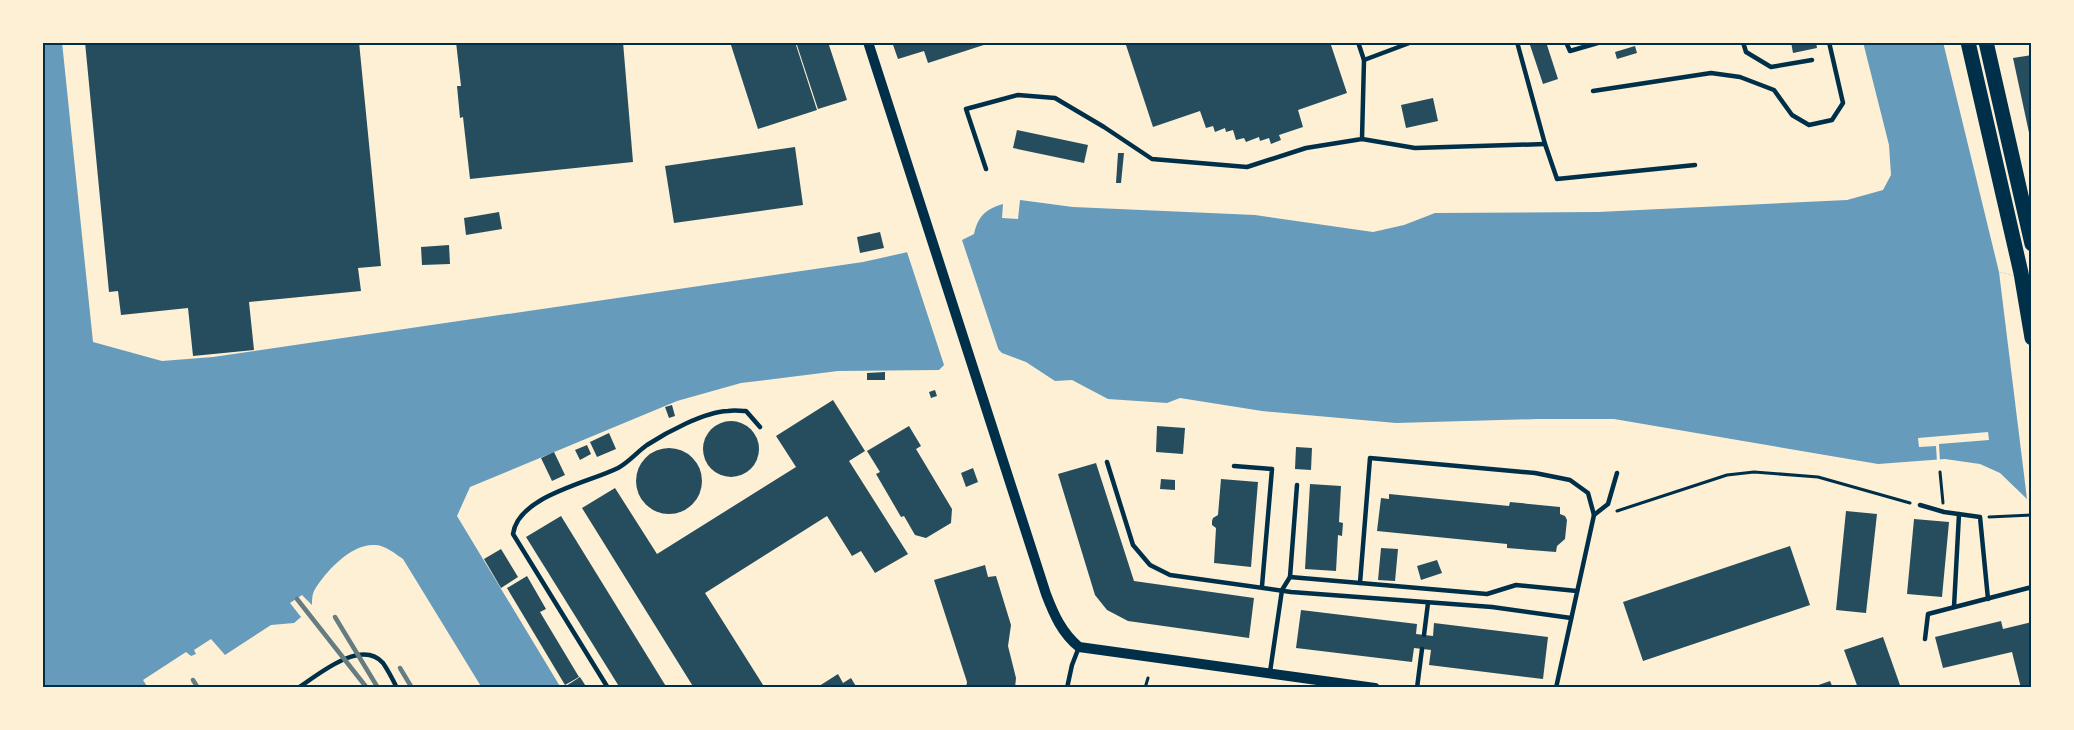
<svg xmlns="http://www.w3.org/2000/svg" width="2074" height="730" viewBox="0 0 2074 730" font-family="'Noto Serif',serif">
  <rect width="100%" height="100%" fill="#fdf0d5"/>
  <path fill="#669bbc" d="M42 42H62L93 342 162 361 213 357 863 262 962 240 974 234C978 217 985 209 1003 204L1002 218 1018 219 1020 200 1073 207 1255 215 1373 232 1404 225 1435 213 1598 212 1847 200 1883 190 1891 175 1889 145 1863 42H1943L1999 272 2032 280V500L2027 499 2000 473 1980 464 1945 459 1878 464 1614 419H1538L1396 423 1262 411 1180 398 1167 403 1108 399 1072 380 1055 381 1026 362 1002 353 998 349 944 365 939 370 838 371 741 383 677 401 470 487 457 516 561 688H482L403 559C394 553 384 544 373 545 350 545 325 572 314 591 312 595 312 600 312 605L302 595 290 603 301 617 294 623 271 625 225 655 211 639 194 650 196 654 191 656 186 652 143 680 148 688H42Z"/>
  <g fill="#fdf0d5">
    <polygon points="961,237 1000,354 997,352 945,368 906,249"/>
    <polygon points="1999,272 2032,280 2032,500 2027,499"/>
    <polygon points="1988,432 1989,440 1939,444 1940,462 1937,462 1936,446 1919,447 1918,438"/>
  </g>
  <g fill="#264d5e">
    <polygon points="85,42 359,42 381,266 358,268 361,291 249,302 254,350 193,356 188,308 121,315 118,291 109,292"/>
    <polygon points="456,42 623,42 633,162 470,179 463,117 460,118 457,86 461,86"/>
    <polygon points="730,42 795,42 817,110 758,129"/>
    <polygon points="796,42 828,42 847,100 818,109"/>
    <polygon points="892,42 993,42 928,63 924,51 898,59"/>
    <polygon points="1125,42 1330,42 1347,93 1298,110 1303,127 1279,135 1281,140 1271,144 1269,138 1260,141 1259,137 1246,142 1244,138 1236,140 1233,130 1226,132 1225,128 1215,132 1213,126 1206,128 1200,111 1153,127"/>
    <polygon points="1529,42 1546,42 1558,79 1543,84"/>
    <polygon points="1791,42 1816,42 1817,48 1793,53"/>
    <polygon points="1635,46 1637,53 1617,59 1615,52"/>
    <polygon points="2032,55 2032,142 2031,142 2013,58"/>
    <polygon points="1433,98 1438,121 1406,128 1401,105"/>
    <polygon points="1017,130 1088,145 1084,163 1013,148"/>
    <polygon points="795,147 803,205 674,223 665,166"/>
    <polygon points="1118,153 1124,153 1121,183 1116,183"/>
    <polygon points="499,212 502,229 466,235 464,218"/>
    <polygon points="880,232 884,248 860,253 857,237"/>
    <polygon points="449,245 450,264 422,265 421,247"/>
    <polygon points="885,372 885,380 867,380 867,373"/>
    <polygon points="935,390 937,396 931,398 929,392"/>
    <polygon points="833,400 865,451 849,461 908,554 875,573 861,551 852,556 827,516 705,593 765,688 694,688 582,508 615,488 657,554 796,467 776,436"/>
    <polygon points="672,405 675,416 669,418 665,407"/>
    <circle cx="731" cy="449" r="28"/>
    <polygon points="909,426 921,446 916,449 952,509 951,523 926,538 915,535 904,516 901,517 876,474 880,472 867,451"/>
    <polygon points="1157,426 1185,428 1183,454 1156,452"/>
    <polygon points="609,433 616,449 597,457 590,442"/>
    <polygon points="587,445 591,454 580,460 575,450"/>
    <polygon points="1296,447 1312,448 1311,470 1295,469"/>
    <circle cx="669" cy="481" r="33"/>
    <polygon points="554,452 565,475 552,481 541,458"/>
    <polygon points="1096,463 1134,581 1254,598 1249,638 1128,621 1107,610 1095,595 1058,474"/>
    <polygon points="973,468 978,482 966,487 961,473"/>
    <polygon points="1161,479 1175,480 1175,490 1160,489"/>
    <polygon points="1221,479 1258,482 1251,567 1214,563 1216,528 1212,525 1212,521 1213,518 1218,515"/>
    <polygon points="1310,484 1341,486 1339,522 1343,523 1342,536 1338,535 1336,571 1305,569"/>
    <polygon points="1389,494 1509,506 1510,502 1560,507 1560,514 1565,516 1567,520 1565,539 1557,546 1556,552 1507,548 1507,544 1377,531 1381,498 1389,499"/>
    <polygon points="1846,511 1877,514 1866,613 1836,610"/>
    <polygon points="561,516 667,688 620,688 526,537"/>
    <polygon points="1914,519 1949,522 1942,597 1907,594"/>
    <polygon points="1790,546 1810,605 1643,661 1623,602"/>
    <polygon points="1381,548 1398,549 1395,581 1378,580"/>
    <polygon points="501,549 518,577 501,588 484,559"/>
    <polygon points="1437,560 1442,573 1421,580 1417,566"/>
    <polygon points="985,565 988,577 996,576 1011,625 1008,646 1016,678 1015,688 966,688 967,682 934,580"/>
    <polygon points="527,576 546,609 540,612 579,677 565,685 507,588"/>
    <polygon points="1301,610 1417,624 1416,634 1433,636 1434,623 1548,637 1543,679 1429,665 1431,650 1414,648 1412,662 1296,648"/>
    <polygon points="2001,621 2003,629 2032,622 2032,688 2021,688 2012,652 1943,668 1935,637"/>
    <polygon points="1883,637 1901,688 1858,688 1844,650"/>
    <polygon points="838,674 843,683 851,678 857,688 816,688"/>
    <polygon points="580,677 587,688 568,688 566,686"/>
    <polygon points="1830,681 1833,688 1810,688"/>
  </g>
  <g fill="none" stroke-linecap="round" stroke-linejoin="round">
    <g stroke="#003049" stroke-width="3">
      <polyline points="1940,472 1943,503"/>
      <polyline points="1617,511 1727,475 1754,472 1818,477 1910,503"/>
      <polyline points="1989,517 2032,515"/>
      <polyline points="1145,688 1148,678"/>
    </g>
    <g stroke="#003049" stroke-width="4.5">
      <polyline points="1517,42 1545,144 1557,179 1695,165"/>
      <polyline points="1566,42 1570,51 1601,42"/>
      <polyline points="1743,42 1746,52 1771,67 1812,60"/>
      <polyline points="1364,60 1412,42"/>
      <polyline points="1593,91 1711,73 1740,77 1774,90 1792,115 1809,125 1832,120 1843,103 1829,42"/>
      <polyline points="1362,139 1415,148 1545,144"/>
      <polyline points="986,169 966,109 1018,95 1055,98 1104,127 1152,159 1247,167 1306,148 1362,139 1364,60 1358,42"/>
      <polyline points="1107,462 1133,545 1150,565 1170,575 1291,592 1492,607 1571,618"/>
      <polyline points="1234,466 1272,469 1262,586"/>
      <polyline points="1920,505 1944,512 1980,517 1988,599"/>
      <polyline points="1594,515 1608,504 1617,473"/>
      <polyline points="1290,577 1360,583 1370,458 1535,473 1570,480 1588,493 1594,515 1556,688"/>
      <polyline points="1360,583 1487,594 1516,585 1577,591"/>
      <polyline points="1954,607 1959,514"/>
      <polyline points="1424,635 1428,603"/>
      <polyline points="1925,639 1928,614 2032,587"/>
      <polyline points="1270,672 1282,590 1290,577 1297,485"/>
      <path d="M298 688C318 675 361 638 383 663 388 670 393 680 397 688"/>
      <path d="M608 688 513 534C518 496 588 483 618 468 629 462 637 452 647 445 667 432 704 412 728 411 734 410 740 411 746 411L760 427"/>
      <polyline points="1067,688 1072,665 1079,647"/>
      <polyline points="1417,688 1422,649"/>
    </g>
    <path stroke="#003049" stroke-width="10" d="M868 42 1046 594C1054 615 1062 633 1079 647L1375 688"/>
    <g stroke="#003049" stroke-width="15">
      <polyline points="1968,42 2021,273 2032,338"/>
      <polyline points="1986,42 2032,244"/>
    </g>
    <g stroke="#657d81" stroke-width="4.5">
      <polyline points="297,599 367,688"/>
      <polyline points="335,617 378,688"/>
      <polyline points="400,668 412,688"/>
      <polyline points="193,680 198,688"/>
    </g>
  </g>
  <rect width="2074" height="730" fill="none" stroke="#fdf0d5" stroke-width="87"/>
  <rect x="44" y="44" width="1986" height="642" fill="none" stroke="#003049" stroke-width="2"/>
</svg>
